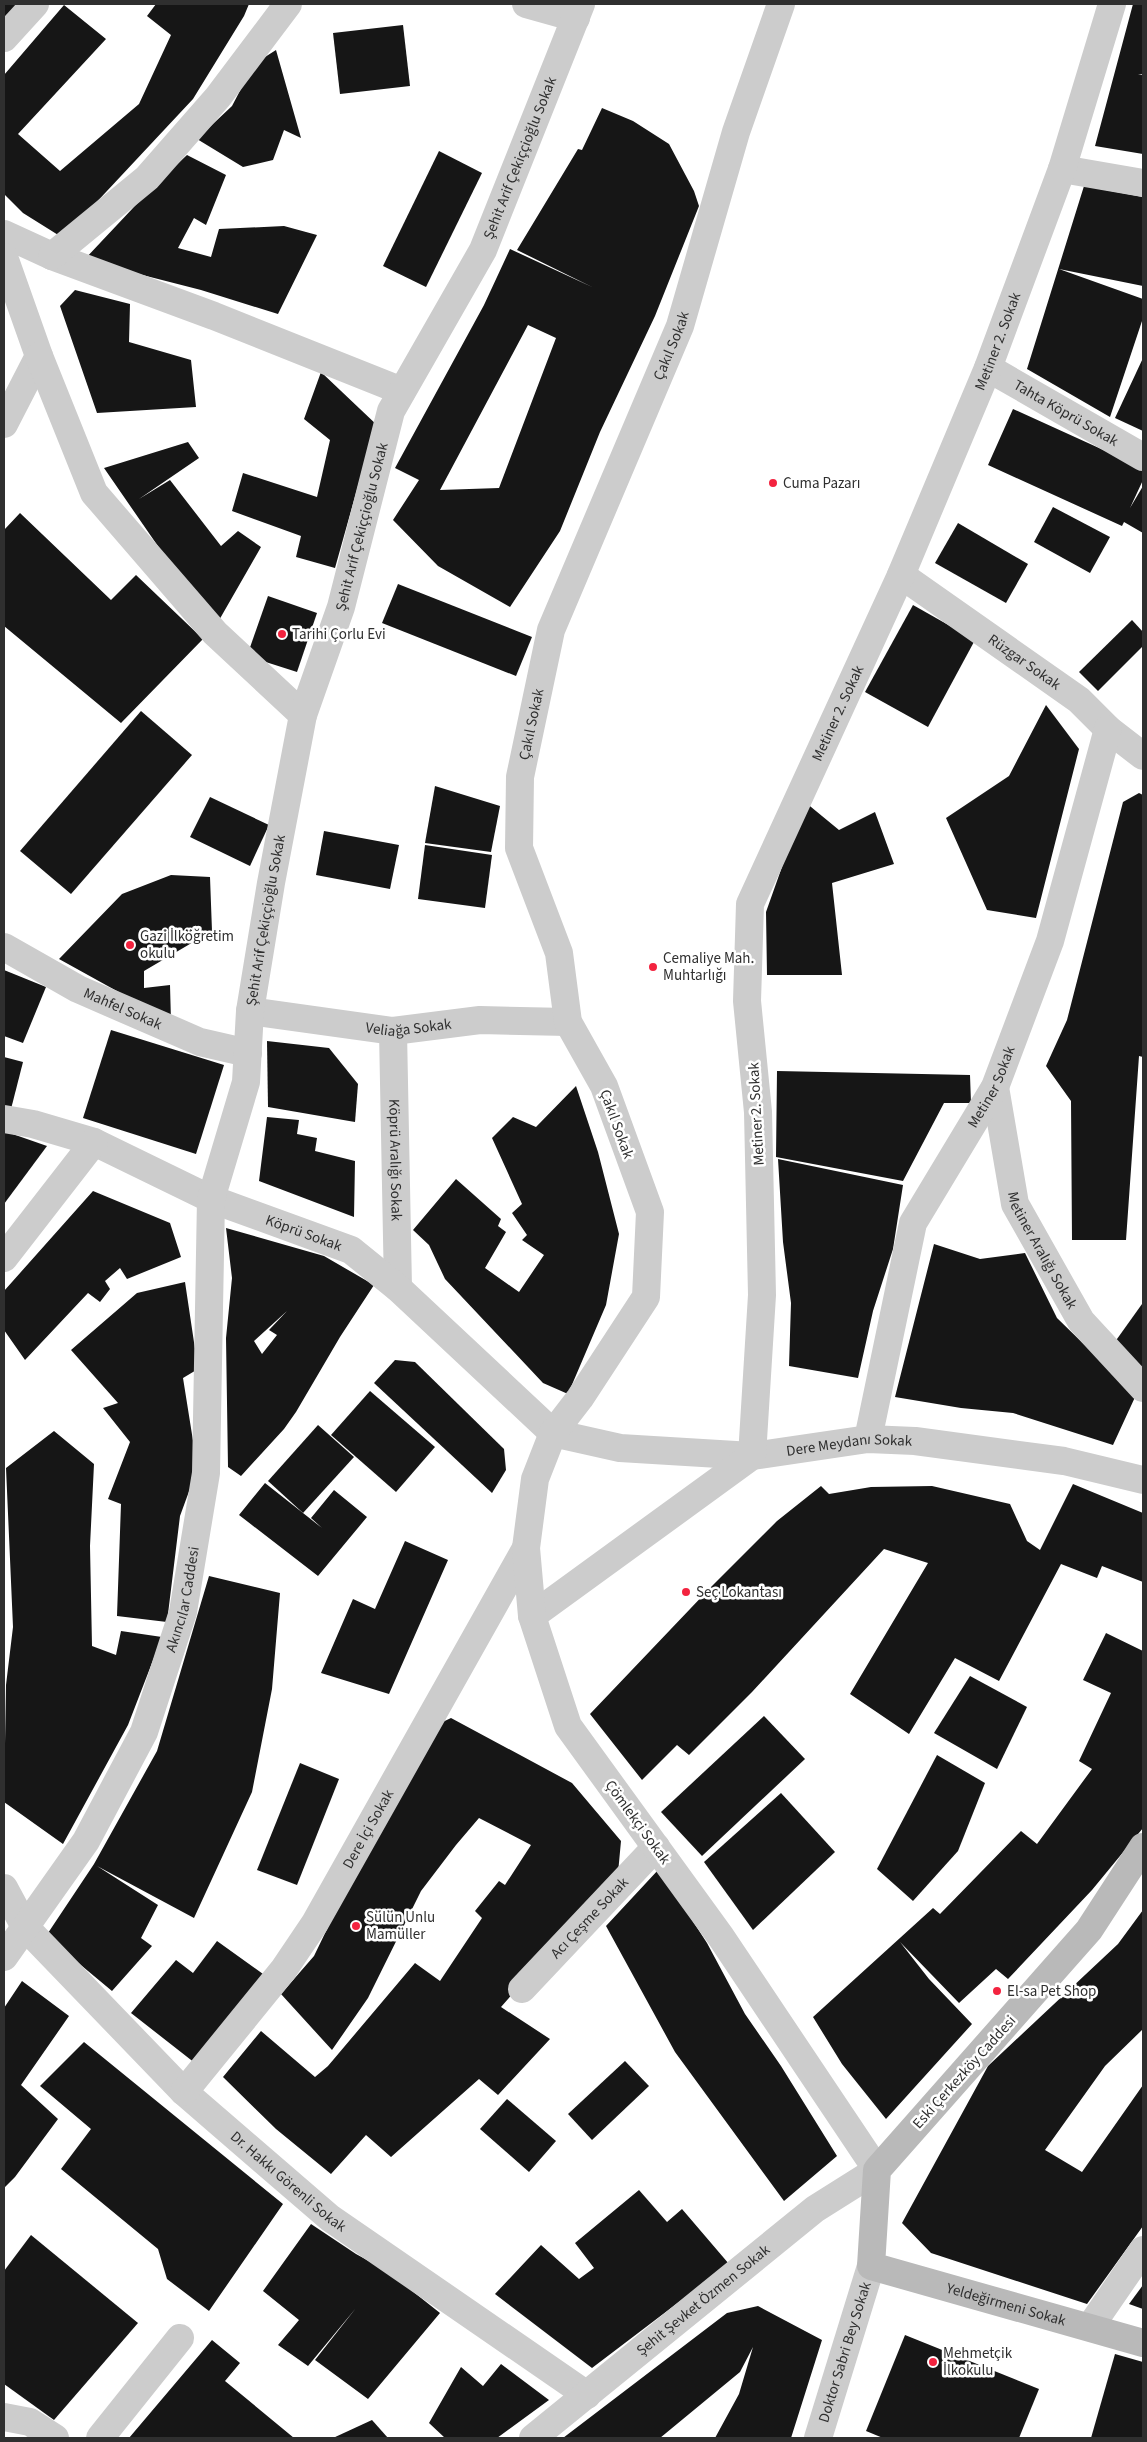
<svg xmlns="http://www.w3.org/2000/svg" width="1147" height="2442" viewBox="0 0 1147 2442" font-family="'Source Sans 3',sans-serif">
  <rect width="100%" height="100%" fill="#fff"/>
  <g fill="#161616" fill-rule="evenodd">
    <polygon points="4,4 18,4 4,19"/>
    <polygon points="156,4 249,4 244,16 193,99 63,238 23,213 4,194 4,75 64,5 106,39 18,134 60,171 139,104 171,35 147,16"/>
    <polygon points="1133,4 1143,4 1143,74 1138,74 1143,75 1143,154 1095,146"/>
    <polygon points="403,25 410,86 340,94 333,33"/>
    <polygon points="276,50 301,138 284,130 273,160 243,167 197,139 232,106 254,64"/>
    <path d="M602 108 633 121 669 144 694 191 699 206 655 316 600 432 560 531 510 607 438 566 393 520 419 480 395 468 484 305 510 249 592 287 517 250 578 149 582 150ZM528 325 556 338 499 488 440 490Z"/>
    <polygon points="439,151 482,173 426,287 383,266"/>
    <polygon points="187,155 226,175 206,225 194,218 178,248 211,257 219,229 284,226 317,235 278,314 201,290 84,260 149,191"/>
    <polygon points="1084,186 1143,197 1143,286 1059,269 1143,299 1143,318 1110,417 1027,369"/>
    <polygon points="75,290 130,304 129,342 191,360 196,407 97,413 60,306"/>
    <polygon points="1143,358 1143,431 1115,418"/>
    <polygon points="321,372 379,427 363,468 335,568 296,557 301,536 232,511 243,473 317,497 330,440 304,419"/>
    <polygon points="1013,409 1143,468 1143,480 1130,508 1143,486 1143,533 1124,522 1122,526 988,465"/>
    <polygon points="188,442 199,458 139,499 170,480 221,546 238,531 261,547 218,622 182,581 104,468"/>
    <polygon points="1053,507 1110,537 1090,573 1034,542"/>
    <polygon points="20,513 111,600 136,575 203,639 121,723 4,626 4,530"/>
    <polygon points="958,523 1028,564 1006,603 935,563"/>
    <polygon points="398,584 532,637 516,676 382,623"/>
    <polygon points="268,596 317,613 297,672 247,656"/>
    <polygon points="913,605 975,640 928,727 865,692"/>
    <polygon points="1132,620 1143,632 1143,646 1098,691 1079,672"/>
    <polygon points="1046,705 1079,749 1036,918 987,910 946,818 1009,776"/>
    <polygon points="141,711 192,755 71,894 20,851"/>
    <polygon points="435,786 500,806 491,852 425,843"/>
    <polygon points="1139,793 1143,795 1143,1057 1139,1056 1126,1240 1072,1240 1071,1101 1046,1066 1067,1020 1123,802"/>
    <polygon points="210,797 269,825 250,866 190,837"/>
    <polygon points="805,802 839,830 875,812 894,864 832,883 842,975 767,975 766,912"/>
    <polygon points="324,831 399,845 390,889 316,875"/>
    <polygon points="425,845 492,855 485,908 418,899"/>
    <polygon points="171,875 210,877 212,931 144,971 144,988 170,985 171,1021 59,959 122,894"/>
    <polygon points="4,970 46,987 23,1043 4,1036"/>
    <polygon points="111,1030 224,1065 196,1154 83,1118"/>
    <polygon points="267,1041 329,1048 358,1084 355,1122 268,1107"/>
    <polygon points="4,1057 23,1062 11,1109 4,1107"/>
    <polygon points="777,1071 970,1075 971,1103 944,1103 903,1181 776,1157"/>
    <polygon points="576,1086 598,1152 619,1234 606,1305 568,1394 543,1383 445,1279 429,1245 413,1230 456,1179 501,1219 498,1226 506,1232 485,1268 519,1292 544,1255 522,1240 527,1235 512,1213 522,1204 492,1138 513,1117 536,1127"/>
    <polygon points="267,1117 299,1120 297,1134 317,1138 315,1151 355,1161 354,1217 259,1181"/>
    <polygon points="4,1131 47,1146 4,1204"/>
    <polygon points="778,1159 903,1185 893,1249 873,1311 858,1378 789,1366 791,1303 783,1242"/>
    <polygon points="93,1191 170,1223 181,1257 127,1279 120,1268 105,1281 110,1289 100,1302 88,1293 25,1360 4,1330 4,1291"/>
    <path d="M226 1228 324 1256 374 1285 340 1337 296 1412 284 1429 241 1476 228 1467 226 1338 232 1278ZM287 1311 269 1330 277 1335 262 1354 254 1341Z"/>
    <polygon points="934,1244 980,1259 1025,1253 1057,1318 1136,1395 1113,1445 1013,1413 961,1408 895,1397"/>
    <polygon points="185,1282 198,1369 183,1378 194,1447 195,1475 180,1516 167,1622 117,1616 121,1504 108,1499 130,1442 103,1408 118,1403 71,1350 137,1293"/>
    <polygon points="1142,1304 1143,1305 1143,1375 1112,1346"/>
    <polygon points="395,1360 415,1362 504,1449 506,1470 492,1493 374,1383"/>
    <polygon points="370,1391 435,1447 396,1492 331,1435"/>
    <polygon points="318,1425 354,1457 303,1513 268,1481"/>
    <polygon points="54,1431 94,1464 90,1546 92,1646 116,1655 121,1631 162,1637 128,1725 63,1844 4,1802 6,1685 13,1627 6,1468"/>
    <polygon points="265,1483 322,1528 311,1518 334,1490 367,1517 318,1576 239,1515"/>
    <polygon points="1073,1484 1143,1513 1143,1582 1102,1566 1097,1578 1061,1564 999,1681 955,1658 909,1734 850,1694 928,1563 884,1549 752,1692 689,1755 677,1745 642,1780 590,1714 710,1588 777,1521 821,1486 829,1494 871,1487 932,1486 1010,1504 1027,1541 1040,1550"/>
    <polygon points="405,1541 448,1560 389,1694 321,1673 353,1599 375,1609"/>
    <polygon points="209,1576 280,1593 272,1689 252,1792 194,1918 97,1866 158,1905 141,1938 152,1946 112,1991 46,1936 94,1864 157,1751"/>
    <polygon points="1106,1633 1143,1651 1143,1828 1092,1890 1008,1979 996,1969 959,2003 900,1942 929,1979 972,2024 886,2119 842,2064 813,2017 933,1908 940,1914 1021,1831 1037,1844 1092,1769 1079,1761 1111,1693 1083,1680"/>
    <polygon points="970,1676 1027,1707 997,1769 934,1733"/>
    <polygon points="764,1716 805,1759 702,1856 661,1812"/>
    <polygon points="451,1718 572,1783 621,1841 618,1873 501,2007 550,2039 498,2095 479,2079 391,2157 366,2135 331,2174 276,2129 223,2077 261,2031 315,2077 328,2066 415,1963 440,1981 482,1918 475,1911 499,1881 505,1885 531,1845 479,1818 456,1845 421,1891 368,1998 332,2050 281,1994 314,1956 358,1865 430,1728"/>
    <polygon points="937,1755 985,1783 958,1851 913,1901 877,1869"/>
    <polygon points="300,1763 339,1779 297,1885 257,1870"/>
    <polygon points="781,1793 835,1852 753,1930 704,1862"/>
    <polygon points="659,1869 707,1943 745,2014 781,2066 837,2156 784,2201 675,2052 606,1926"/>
    <polygon points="1143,1910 1143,2029 1105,2066 1045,2150 1082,2172 1143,2085 1143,2226 1087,2304 931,2253 902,2223 988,2066 1118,1944"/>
    <polygon points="217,1941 270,1979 200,2067 131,2013 176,1960 193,1973"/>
    <polygon points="22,1981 69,2016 21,2085 58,2119 15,2177 4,2188 4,2008"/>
    <polygon points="84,2042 283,2204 209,2311 167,2279 158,2249 61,2169 91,2129 40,2086"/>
    <polygon points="625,2061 649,2086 592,2140 568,2114"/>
    <polygon points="507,2099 556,2141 529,2172 480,2129"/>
    <polygon points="639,2190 667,2222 682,2209 729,2264 592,2368 495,2294 541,2245 579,2279 594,2268 575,2243"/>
    <polygon points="311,2224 356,2254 387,2271 440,2313 368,2399 315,2360 356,2308 308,2366 278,2345 299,2320 263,2291"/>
    <polygon points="31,2235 138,2323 54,2420 4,2384 4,2271"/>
    <polygon points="1143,2285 1143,2309 1129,2304"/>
    <polygon points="758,2306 822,2340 791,2438 715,2438 739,2394 753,2347 740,2372 660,2438 563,2438 727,2313"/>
    <polygon points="905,2335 1039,2389 1019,2438 883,2438 866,2431"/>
    <polygon points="212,2340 240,2363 225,2381 294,2438 129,2438"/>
    <polygon points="1115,2354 1143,2362 1143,2438 1091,2438"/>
    <polygon points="501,2364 549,2400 497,2438 445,2438 429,2423 461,2367 483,2386"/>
    <polygon points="372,2420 388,2438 333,2438"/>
  </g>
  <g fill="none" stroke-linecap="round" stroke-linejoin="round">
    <g stroke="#ccc" stroke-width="28">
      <polyline points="526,4 576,18"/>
      <polyline points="4,38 35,4"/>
      <polyline points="1062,169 1143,183"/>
      <polyline points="4,234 52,256 214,316 402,391"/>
      <polyline points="52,256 147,178 218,97 288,4"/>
      <polyline points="4,257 39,356 4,424"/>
      <polyline points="39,356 94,493 215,633 303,715"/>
      <path id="s1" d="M988 368 1143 457"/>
      <path id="s2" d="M901 575 1079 700 1108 729 1143 756"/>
      <path id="s3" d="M4 947 78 989 200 1042 248 1053"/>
      <path id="s4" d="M250 1011 393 1031 480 1020 568 1022"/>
      <path id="s5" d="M393 1031 398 1288"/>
      <path id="s6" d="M995 1087 1015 1204 1081 1321 1143 1388"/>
      <path id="s7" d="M4 1119 33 1124 94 1142 211 1199 351 1250 398 1288 553 1433"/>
      <polyline points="4,1258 94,1142"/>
      <path id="s8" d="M553 1433 620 1448 752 1456 868 1439 915 1441 1064 1461 1143 1480"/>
      <path id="s9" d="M868 1439 913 1223 995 1087 1050 941 1108 729"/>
      <path id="s10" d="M532 1616 752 1456 762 1295 758 1112 747 1001 750 904 901 575 988 368 1062 169 1112 4"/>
      <path id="s11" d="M4 1888 25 1927 184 2092 330 2218 587 2395"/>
      <path id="s12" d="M4 1957 86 1841 144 1732 183 1612 206 1473 211 1199 246 1082 250 1011 271 883 303 715 341 607 391 411 483 250 581 4"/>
      <path id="s13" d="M522 1989 656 1847"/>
      <path id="s14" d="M184 2092 284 1969 315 1923 526 1548"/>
      <polyline points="1090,2327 1143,2250"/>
      <polyline points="4,2417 30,2422 55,2438"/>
      <polyline points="100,2438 180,2338"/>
      <path id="s15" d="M533 2438 815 2209 877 2170 721 1937 568 1726 532 1616 526 1548 535 1479 553 1433 580 1398 646 1297 650 1212 604 1086 568 1022 559 953 519 848 520 777 551 630 680 326 736 132 781 4"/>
      <path id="s16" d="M818 2438 871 2266"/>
    </g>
    <path stroke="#b9b9b9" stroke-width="28" id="s17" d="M1143 1847 1089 1930 877 2170 871 2266 1143 2343"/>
  </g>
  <g fill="#f3233f" stroke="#fff" stroke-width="2">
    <circle cx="773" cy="483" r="5"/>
    <circle cx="282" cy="634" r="5"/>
    <circle cx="130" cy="945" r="5"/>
    <circle cx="653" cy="967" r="5"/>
    <circle cx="686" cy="1592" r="5"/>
    <circle cx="356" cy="1926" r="5"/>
    <circle cx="997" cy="1991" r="5"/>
    <circle cx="933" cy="2362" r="5"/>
  </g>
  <g text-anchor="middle" stroke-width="5" stroke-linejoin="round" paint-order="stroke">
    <g font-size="15" fill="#2f2f2f" stroke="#fff">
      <text dy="5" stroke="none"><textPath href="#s12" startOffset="1902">Şehit Arif Çekiççioğlu Sokak</textPath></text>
      <text dy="5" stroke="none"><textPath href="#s10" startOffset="1440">Metiner 2. Sokak</textPath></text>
      <text dy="5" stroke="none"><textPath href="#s15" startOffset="2450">Çakıl Sokak</textPath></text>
      <text dy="5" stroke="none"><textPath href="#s1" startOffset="90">Tahta Köprü Sokak</textPath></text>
      <text dy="5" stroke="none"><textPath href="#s12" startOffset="1498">Şehit Arif Çekiççioğlu Sokak</textPath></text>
      <text dy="5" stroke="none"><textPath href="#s2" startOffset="151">Rüzgar Sokak</textPath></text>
      <text dy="5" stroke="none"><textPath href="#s10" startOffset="1035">Metiner 2. Sokak</textPath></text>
      <text dy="5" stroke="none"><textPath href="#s15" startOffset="2045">Çakıl Sokak</textPath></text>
      <text dy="5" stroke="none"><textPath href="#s12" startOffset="1092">Şehit Arif Çekiççioğlu Sokak</textPath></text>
      <text dy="5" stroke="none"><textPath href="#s3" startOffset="134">Mahfel Sokak</textPath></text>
      <text dy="5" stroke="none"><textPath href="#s4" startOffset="160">Veliağa Sokak</textPath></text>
      <text dy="5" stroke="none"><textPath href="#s9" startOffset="378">Metiner Sokak</textPath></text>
      <text transform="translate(756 1114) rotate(-93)" y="5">Metiner 2. Sokak</text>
      <text transform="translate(617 1124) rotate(70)" y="5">Çakıl Sokak</text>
      <text dy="5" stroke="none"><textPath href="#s5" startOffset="129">Köprü Aralığı Sokak</textPath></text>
      <text dy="5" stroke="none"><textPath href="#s7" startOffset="322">Köprü Sokak</textPath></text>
      <text dy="5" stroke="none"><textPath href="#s6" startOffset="172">Metiner Aralığı Sokak</textPath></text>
      <text dy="5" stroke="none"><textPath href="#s8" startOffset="299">Dere Meydanı Sokak</textPath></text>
      <text dy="5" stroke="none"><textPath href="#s12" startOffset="404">Akıncılar Caddesi</textPath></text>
      <text transform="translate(638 1822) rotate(54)" y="5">Çömlekçi Sokak</text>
      <text dy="5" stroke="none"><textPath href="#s14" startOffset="322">Dere İçi Sokak</textPath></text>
      <text dy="5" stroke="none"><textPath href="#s13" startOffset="98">Acı Çeşme Sokak</textPath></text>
      <text transform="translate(964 2072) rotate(-48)" y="5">Eski Çerkezköy Caddesi</text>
      <text dy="5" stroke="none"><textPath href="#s11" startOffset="411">Dr. Hakkı Görenli Sokak</textPath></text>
      <text dy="5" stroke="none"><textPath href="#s15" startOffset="219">Şehit Şevket Özmen Sokak</textPath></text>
      <text dy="5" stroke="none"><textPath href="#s17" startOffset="656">Yeldeğirmeni Sokak</textPath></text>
      <text dy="5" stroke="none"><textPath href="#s16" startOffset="90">Doktor Sabri Bey Sokak</textPath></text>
    </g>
    <g font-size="15" fill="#2f2f2f" stroke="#fff" text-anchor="start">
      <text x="783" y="488">Cuma Pazarı</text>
      <text x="292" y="639">Tarihi Çorlu Evi</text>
      <text x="140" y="941">Gazi İlköğretim<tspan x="140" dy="17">okulu</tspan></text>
      <text x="663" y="963">Cemaliye Mah.<tspan x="663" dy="17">Muhtarlığı</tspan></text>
      <text x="696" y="1597">Seç Lokantası</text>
      <text x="366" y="1922">Sülün Unlu<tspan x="366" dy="17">Mamüller</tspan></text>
      <text x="1007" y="1996">El-sa Pet Shop</text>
      <text x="943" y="2358">Mehmetçik<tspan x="943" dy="17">İlkokulu</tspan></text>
    </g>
  </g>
  <rect width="1147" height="2442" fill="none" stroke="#2f2f2f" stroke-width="10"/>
</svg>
